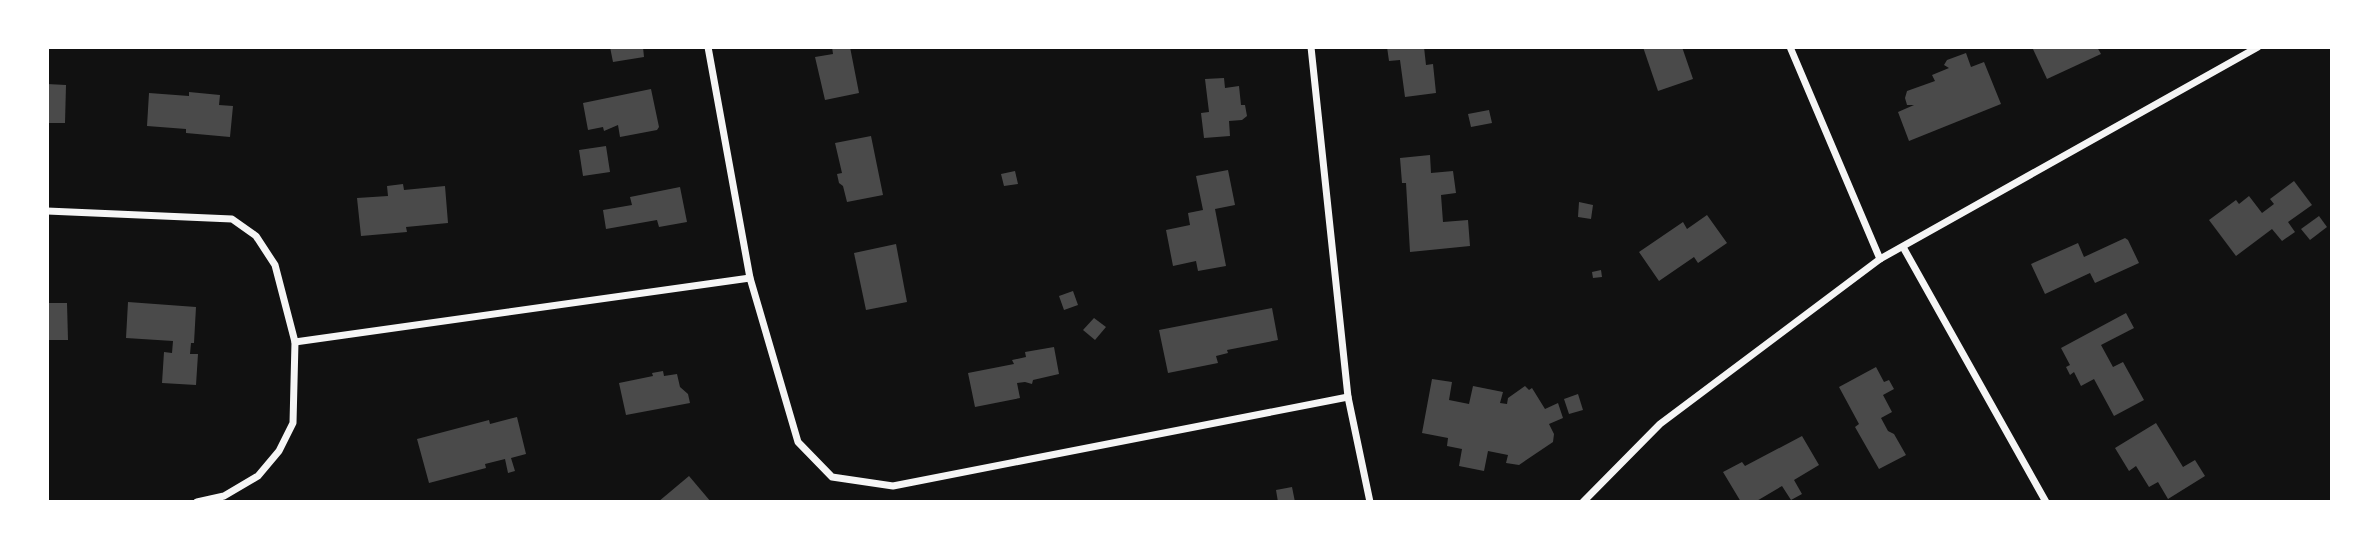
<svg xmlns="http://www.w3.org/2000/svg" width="2379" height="549" viewBox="0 0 2379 549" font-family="Arial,sans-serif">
  <rect width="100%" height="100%" fill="#111"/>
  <g fill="#4a4a4a">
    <polygon points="610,47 643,47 644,57 613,62"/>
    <polygon points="832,47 850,47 859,93 825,100 815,57 833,54"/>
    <polygon points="1387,47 1424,47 1426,65 1433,64 1436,93 1405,97 1400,60 1389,61"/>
    <polygon points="1643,47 1682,47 1693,79 1658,91"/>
    <polygon points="2032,47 2097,47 2101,54 2047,79"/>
    <polygon points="1966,53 1971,67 1984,62 2001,104 1909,141 1898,112 1914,105 1907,105 1905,98 1907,91 1935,81 1932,75 1949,68 1944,65 1947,60"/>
    <polygon points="1224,78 1225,88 1239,86 1241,105 1245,105 1247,116 1242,120 1229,121 1230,136 1204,138 1201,113 1209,112 1205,79"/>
    <polygon points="47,84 66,85 65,123 47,123"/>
    <polygon points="651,89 659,127 657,130 620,137 618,125 604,131 603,127 588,130 583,103"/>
    <polygon points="189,92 220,95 219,105 233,106 230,137 186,133 186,129 147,126 149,93 189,96"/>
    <polygon points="1489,110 1492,123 1471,127 1468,114"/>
    <polygon points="871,136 883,195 847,202 843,186 839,183 837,174 842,173 835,143"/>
    <polygon points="606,146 610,172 583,176 579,150"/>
    <polygon points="1430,155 1431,173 1453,171 1456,193 1441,195 1443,222 1468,220 1470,246 1410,252 1406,183 1402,183 1400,158"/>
    <polygon points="1228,170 1235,205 1215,209 1226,266 1198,271 1196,261 1173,266 1166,230 1190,225 1188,213 1203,210 1196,176"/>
    <polygon points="1015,171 1018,184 1004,186 1001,174"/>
    <polygon points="2294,181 2312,205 2288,222 2295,232 2282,241 2272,229 2236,256 2209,220 2236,200 2239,204 2249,196 2262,213 2274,204 2270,199"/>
    <polygon points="403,184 404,190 445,186 448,223 406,227 407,232 361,236 357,198 388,196 387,186"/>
    <polygon points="680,187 687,222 659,227 657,220 606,229 603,210 632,205 630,197"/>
    <polygon points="1579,202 1593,205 1591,219 1578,217"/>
    <polygon points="1707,215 1727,243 1698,263 1694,257 1659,281 1639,252 1683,222 1687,229"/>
    <polygon points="2319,216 2327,227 2310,240 2301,229"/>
    <polygon points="2125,238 2128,240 2139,263 2095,283 2090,273 2045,294 2031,264 2078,243 2084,257"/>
    <polygon points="896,244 907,302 866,310 854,253"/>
    <polygon points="1601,270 1602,277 1593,278 1592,272"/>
    <polygon points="1073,291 1078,305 1064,310 1059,296"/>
    <polygon points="128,302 196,307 194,343 191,343 190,354 198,354 196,385 162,383 164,352 172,353 173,341 126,338"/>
    <polygon points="47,303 67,303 68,340 47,340"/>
    <polygon points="1272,308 1278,340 1227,350 1228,353 1216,356 1218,363 1168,373 1159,330"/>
    <polygon points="2126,313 2134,328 2101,345 2113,367 2123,362 2144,400 2114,416 2094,379 2081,386 2074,372 2070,375 2066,367 2070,365 2061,348"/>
    <polygon points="1094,318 1106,327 1095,340 1083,330"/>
    <polygon points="1054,347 1059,374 1033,380 1032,384 1025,382 1017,383 1020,398 975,407 968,373 1014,364 1012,360 1026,357 1025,352"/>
    <polygon points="1876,367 1884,382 1889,380 1894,389 1883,395 1892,412 1881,418 1888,431 1894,434 1906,455 1879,469 1855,427 1859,424 1839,387"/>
    <polygon points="663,371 664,376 677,374 680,387 688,394 690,403 626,415 619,383 653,376 652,373"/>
    <polygon points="1432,379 1452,382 1449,400 1469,404 1473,386 1503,392 1500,403 1507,404 1508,398 1525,386 1529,390 1532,388 1545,409 1558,403 1563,418 1549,424 1554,434 1553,442 1519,465 1506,463 1508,455 1488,451 1484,471 1459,466 1462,449 1447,446 1448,438 1422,433"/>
    <polygon points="1578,394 1583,410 1569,414 1564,399"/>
    <polygon points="517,417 526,454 511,458 515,471 508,473 505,459 485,464 486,468 429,483 417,439 489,420 490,424"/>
    <polygon points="2156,423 2183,467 2195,460 2205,476 2168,499 2158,482 2149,487 2136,466 2129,471 2115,448"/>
    <polygon points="1802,436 1819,465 1794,480 1802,494 1791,500 1782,486 1755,502 1741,502 1723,472 1742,462 1745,466"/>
    <polygon points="689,476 711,502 658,502"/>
    <polygon points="1292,487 1295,502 1278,502 1276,490"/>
  </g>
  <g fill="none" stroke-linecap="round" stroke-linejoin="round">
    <g stroke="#f5f5f5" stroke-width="7">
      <polyline points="708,47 750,278 798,442 832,477 893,486 1348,397"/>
      <polyline points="1311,47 1348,397 1370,502"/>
      <polyline points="1790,47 1880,259"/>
      <polyline points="47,211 232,219 256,236 275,265 295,342 750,278"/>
      <polyline points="1903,247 2046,502"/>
      <polyline points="197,502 224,496 258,476 279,451 293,423 295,342"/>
      <polyline points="1583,502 1660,424 1880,259 2258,47"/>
    </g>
  </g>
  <rect width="2379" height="549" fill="none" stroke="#ffffff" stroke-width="98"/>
</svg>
